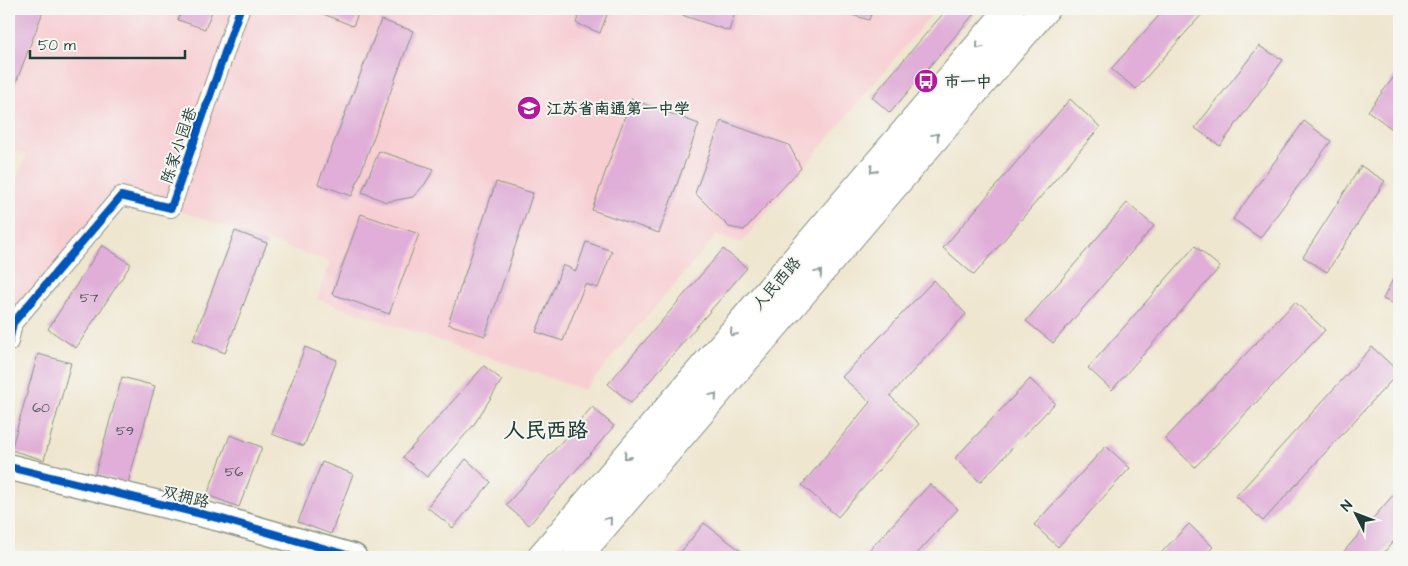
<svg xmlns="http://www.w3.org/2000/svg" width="1408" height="566" viewBox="0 0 1408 566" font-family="'Architects Daughter','LXGW WenKai TC',sans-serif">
  <rect width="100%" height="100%" fill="#f6f6f2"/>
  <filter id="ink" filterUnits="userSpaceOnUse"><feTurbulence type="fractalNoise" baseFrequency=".02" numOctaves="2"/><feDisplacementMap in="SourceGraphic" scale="10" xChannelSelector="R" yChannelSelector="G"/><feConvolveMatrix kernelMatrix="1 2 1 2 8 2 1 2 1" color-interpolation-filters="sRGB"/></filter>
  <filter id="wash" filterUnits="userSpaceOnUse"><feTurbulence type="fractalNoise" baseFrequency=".0096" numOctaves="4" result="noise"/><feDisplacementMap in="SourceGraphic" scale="20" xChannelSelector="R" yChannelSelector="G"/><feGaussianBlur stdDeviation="1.12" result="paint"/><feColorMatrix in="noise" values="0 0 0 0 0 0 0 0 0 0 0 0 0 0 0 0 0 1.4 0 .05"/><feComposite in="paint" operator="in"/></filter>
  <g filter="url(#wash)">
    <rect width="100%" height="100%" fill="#efe6cf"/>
    <polygon fill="#f7cfd3" points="9,9 936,9 742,242 716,236 584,390 317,299 330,262 171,208 121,196 9,321 9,198 27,155 9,149"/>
    <g id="blocks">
      <g fill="#e0aed8">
        <polygon points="9,9 44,9 9,101"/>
        <polygon points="182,9 213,9 205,29 178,20"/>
        <polygon points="311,9 360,9 353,26"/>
        <polygon points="581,9 609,9 600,33 576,23"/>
        <polygon points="681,9 736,9 729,31 679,14"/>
        <polygon points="845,9 873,9 869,20 843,12"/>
        <polygon points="947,9 978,9 890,113 872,97"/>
        <polygon points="1165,9 1197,9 1203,13 1136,89 1111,69"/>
        <polygon points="381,20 413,31 352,196 318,184"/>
        <polygon points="1259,46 1283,60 1220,146 1195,128"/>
        <polygon points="1399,70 1399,134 1368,111"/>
        <polygon points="631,99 699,124 659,233 592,210"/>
        <polygon points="1070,99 1100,127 974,275 943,248"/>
        <polygon points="721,121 789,145 801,168 744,230 729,227 695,193"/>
        <polygon points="1304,121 1331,141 1260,238 1233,219"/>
        <polygon points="379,151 434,169 425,184 413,197 386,202 362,192"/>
        <polygon points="1361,166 1385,181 1327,272 1303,257"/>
        <polygon points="496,182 533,193 485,336 448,324"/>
        <polygon points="1127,203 1154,226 1053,343 1026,321"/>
        <polygon points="361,214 419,234 389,314 332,294"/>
        <polygon points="235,231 267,243 225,353 193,340"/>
        <polygon points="586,242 612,251 598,288 585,284 563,341 536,332 563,265 576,271"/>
        <polygon points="102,245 131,264 76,348 48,329"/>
        <polygon points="1195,246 1220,267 1112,390 1088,368"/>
        <polygon points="723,249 747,268 631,403 608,384"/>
        <polygon points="1399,267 1399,307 1383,299"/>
        <polygon points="934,280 966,314 890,396 919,424 838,517 802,485 870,402 842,377"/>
        <polygon points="1295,302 1325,330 1195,467 1165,439"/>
        <polygon points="305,347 337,360 304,446 272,434"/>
        <polygon points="1372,347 1399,372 1263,521 1236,496"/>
        <polygon points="38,354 71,363 44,460 11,450"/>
        <polygon points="484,366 502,380 473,426 427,477 403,457"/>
        <polygon points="122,377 155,386 128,483 95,474"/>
        <polygon points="1030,379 1055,403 980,482 955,458"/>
        <polygon points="592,407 614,426 529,525 506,505"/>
        <polygon points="230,435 262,447 239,507 207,495"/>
        <polygon points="1106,446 1130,468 1058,547 1034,525"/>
        <polygon points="466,459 491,482 453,528 427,507"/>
        <polygon points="322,462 353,474 331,534 298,522"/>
        <polygon points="930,484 958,509 914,557 863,557"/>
        <polygon points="1395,493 1399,497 1399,535 1380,557 1339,557"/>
        <polygon points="704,523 749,557 677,557"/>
        <polygon points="1189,524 1213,547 1203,557 1157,557"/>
        <polygon points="1008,552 1014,557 1003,557"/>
      </g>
    </g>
  </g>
  <g filter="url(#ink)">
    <use href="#blocks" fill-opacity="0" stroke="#879282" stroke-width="1"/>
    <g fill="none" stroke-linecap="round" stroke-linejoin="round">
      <g stroke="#879282" stroke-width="20">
        <polyline id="street" points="9,342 13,323 121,196 171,208 240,9"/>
      </g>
      <g stroke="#879282" stroke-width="28">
        <polyline id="secondary" points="9,467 222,519 354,557"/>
      </g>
      <g stroke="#879282" stroke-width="30">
        <g id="primary">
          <polyline points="541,557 1010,9"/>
          <polyline points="577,557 1045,9"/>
        </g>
      </g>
      <use href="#street" stroke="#fff" stroke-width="18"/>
      <use href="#secondary" stroke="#fff" stroke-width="25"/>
      <use href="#primary" stroke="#fff" stroke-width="28"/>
      <g stroke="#f6f6f2" stroke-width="11">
        <g id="cycleway">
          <polyline points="9,342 13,323 121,196 171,208 240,9"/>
          <polyline points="9,467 222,519 354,557"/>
        </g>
      </g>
      <use href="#cycleway" stroke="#0057b8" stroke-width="8"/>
    </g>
    <defs><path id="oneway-chevron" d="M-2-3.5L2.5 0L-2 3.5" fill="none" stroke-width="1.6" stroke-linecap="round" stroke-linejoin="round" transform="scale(1.25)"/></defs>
    <g stroke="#8f9e9a">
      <use href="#oneway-chevron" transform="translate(979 46) rotate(130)"/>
      <use href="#oneway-chevron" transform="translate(936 136) rotate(-50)"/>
      <use href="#oneway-chevron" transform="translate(873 170) rotate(131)"/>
      <use href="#oneway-chevron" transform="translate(819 273) rotate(-50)"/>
      <use href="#oneway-chevron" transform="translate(733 333) rotate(131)"/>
      <use href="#oneway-chevron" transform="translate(714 396) rotate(-50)"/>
      <use href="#oneway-chevron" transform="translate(627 456) rotate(131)"/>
      <use href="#oneway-chevron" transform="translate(609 520) rotate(-50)"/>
    </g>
  </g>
  <defs>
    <g id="bus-disc" transform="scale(1.25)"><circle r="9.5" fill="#b5179e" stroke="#f6f6f2"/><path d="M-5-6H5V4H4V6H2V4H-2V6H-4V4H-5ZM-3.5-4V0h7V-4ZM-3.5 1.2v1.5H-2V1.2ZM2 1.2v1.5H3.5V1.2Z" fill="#fff"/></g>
    <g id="school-disc" transform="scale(1.25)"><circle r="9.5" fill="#b5179e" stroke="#f6f6f2"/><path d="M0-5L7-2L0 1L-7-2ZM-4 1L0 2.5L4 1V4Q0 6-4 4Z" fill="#fff"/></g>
  </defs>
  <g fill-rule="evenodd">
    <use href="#bus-disc" x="926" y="81"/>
    <use href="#school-disc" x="529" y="108"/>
  </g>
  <g text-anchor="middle" stroke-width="4" stroke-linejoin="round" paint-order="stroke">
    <g font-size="14" fill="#4f595d">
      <text x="89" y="302">57</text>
      <text x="41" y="412">60</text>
      <text x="125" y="435">59</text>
      <text x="234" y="476">56</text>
    </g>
    <g font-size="16" font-weight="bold" fill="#1f3d34" stroke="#f6f6f2" text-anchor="start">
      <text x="944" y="87">市一中</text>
      <text x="546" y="114">江苏省南通第一中学</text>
    </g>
    <g font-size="16" fill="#1f3d34" stroke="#f6f6f2">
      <text transform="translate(178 145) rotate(-71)" y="6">陈家小园巷</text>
      <text transform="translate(776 283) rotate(-49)" y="6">人民西路</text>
      <text transform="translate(186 496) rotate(14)" y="6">双拥路</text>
    </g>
    <g font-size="21" font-weight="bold" fill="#1f3d34" stroke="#f6f6f2">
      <text x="546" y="437">人民西路</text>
    </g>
  </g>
  <rect width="1408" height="566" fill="none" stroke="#f6f6f2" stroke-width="30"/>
  <g transform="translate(1356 514) rotate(312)" stroke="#f6f6f2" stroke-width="4" paint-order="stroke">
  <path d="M0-4L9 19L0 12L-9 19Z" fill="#1f3d34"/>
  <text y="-8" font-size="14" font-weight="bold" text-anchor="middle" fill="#1f3d34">N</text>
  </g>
  <path d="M30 50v8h155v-8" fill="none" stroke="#1f3d34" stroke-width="2.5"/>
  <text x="38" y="50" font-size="15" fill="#1f3d34" stroke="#f6f6f2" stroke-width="4" paint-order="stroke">50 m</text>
</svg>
